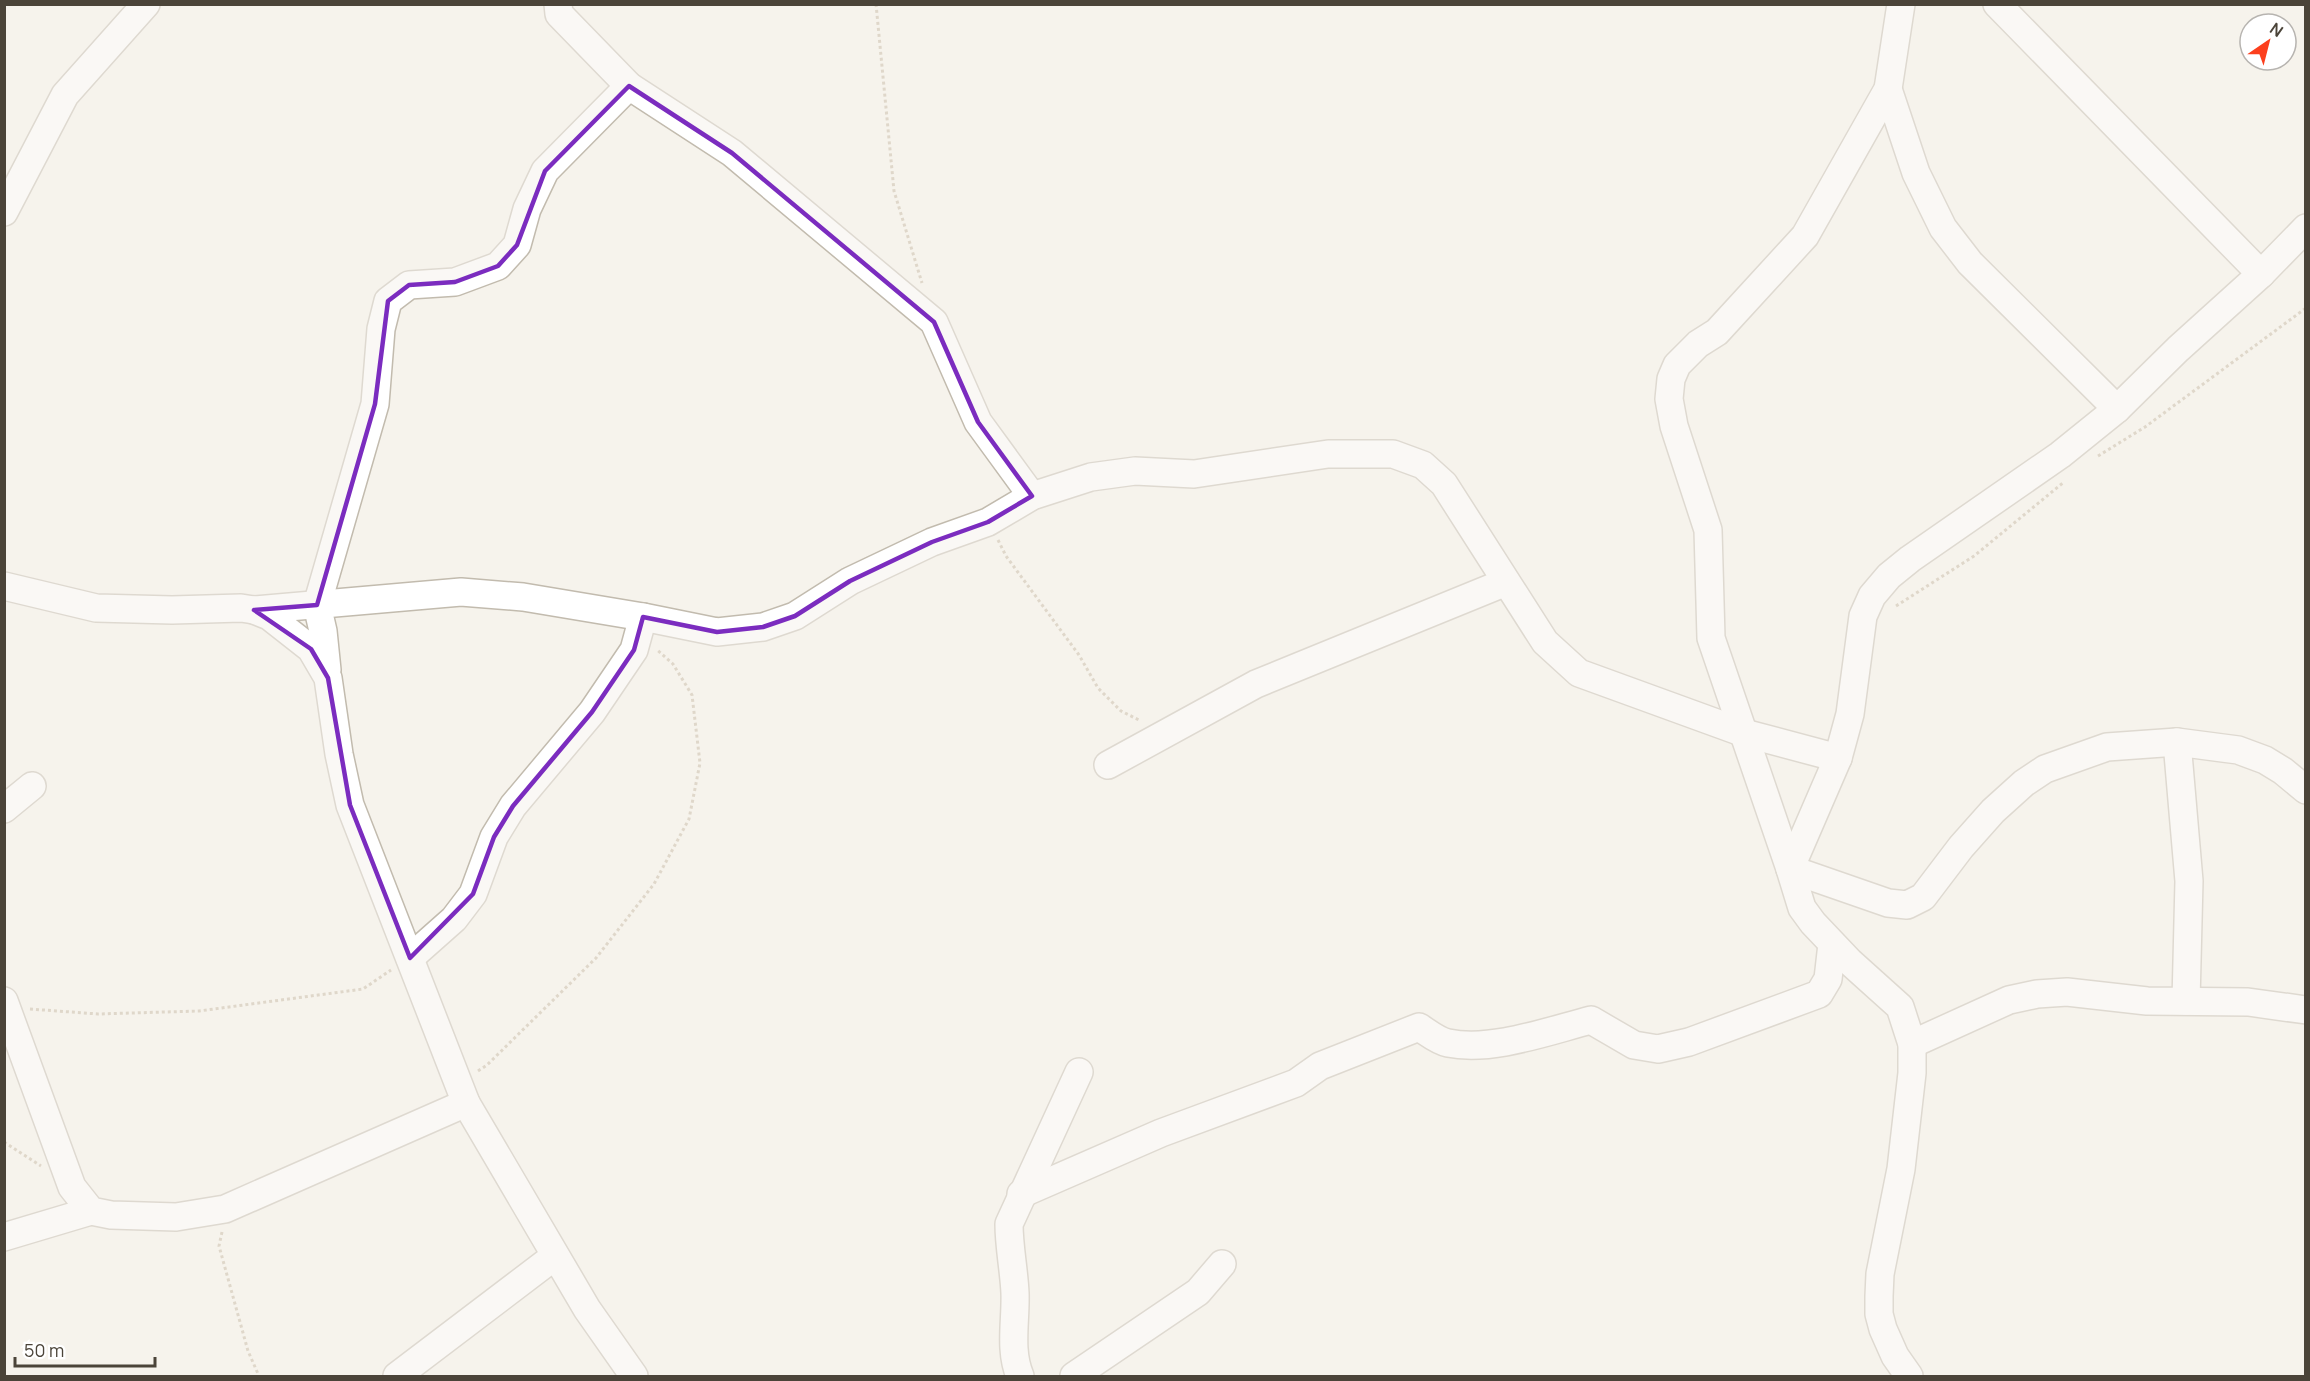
<svg xmlns="http://www.w3.org/2000/svg" width="2310" height="1381" viewBox="0 0 2310 1381" font-family="Manrope,sans-serif">
  <rect width="100%" height="100%" fill="#f6f3ec"/>
  <g fill="none" stroke-linecap="round" stroke-linejoin="round">
    <g stroke="#c2bbae" stroke-width="30">
      <g id="minor">
        <polyline points="558,4 559,14 629,86 732,153 934,322 978,422 1032,496"/>
        <polyline points="1901,4 1888,89 1805,236 1717,332 1698,344 1677,365 1671,379 1669,399 1674,426 1708,530 1711,638 1790,869 1888,903 1907,905 1923,897 1961,847 1993,811 2024,783 2045,769 2107,747 2177,742 2238,750 2265,760 2283,771 2306,790"/>
        <polyline points="1997,4 2261,274"/>
        <polyline points="1888,89 1916,173 1943,228 1970,263 2117,409"/>
        <polyline points="4,212 65,95 146,4"/>
        <polyline points="4,586 96,608 172,610 241,608 254,610 269,616 311,649 328,678 339,754 350,805 466,1103 587,1309 634,1376"/>
        <polyline points="254,610 461,592 523,597 643,617 717,632 763,627 795,616 850,581 932,542 988,522 1032,496 1091,477 1135,471 1194,474 1328,454 1393,454 1423,465 1444,484 1545,642 1579,673 1744,733 1838,758"/>
        <polyline points="327,670 323,631 317,605 375,404 381,329 388,301 409,285 455,282 498,266 517,245 527,209 545,171 629,86"/>
        <polyline points="2177,742 2189,881 2186,1001"/>
        <polyline points="1108,765 1256,684 1506,582"/>
        <polyline points="4,809 32,786"/>
        <polyline points="410,958 454,919 473,894 494,837 513,806 592,712 634,650 643,617"/>
        <polyline points="4,1001 72,1187 91,1211 111,1215 176,1217 225,1209 466,1103"/>
        <polyline points="1912,1044 2009,1000 2037,994 2067,992 2147,1001 2248,1002 2306,1010"/>
        <path d="M1021 1194 1161 1133 1296 1083 1320 1066 1419 1027C1427 1032 1438 1041 1448 1043 1492 1052 1548 1031 1591 1020L1634 1045 1658 1049 1689 1042 1819 994 1828 979 1832 944"/>
        <polyline points="4,1237 91,1211"/>
        <polyline points="397,1376 555,1256"/>
        <path d="M1020 1376C1009 1350 1016 1321 1015 1293 1014 1270 1009 1247 1009 1224L1079 1072"/>
        <polyline points="1074,1376 1198,1292 1222,1264"/>
        <polyline points="1909,1376 1895,1356 1883,1329 1879,1314 1879,1296 1880,1274 1901,1169 1912,1073 1912,1044 1900,1007 1850,962 1813,923 1802,908 1790,869 1838,758 1850,714 1863,616 1872,596 1889,576 1910,559 2060,455 2117,409 2178,349 2261,274 2306,228"/>
      </g>
    </g>
    <g stroke="#c4b79f" stroke-width="3" stroke-dasharray="3 3" stroke-linecap="butt">
      <polyline points="876,4 894,191 922,283"/>
      <polyline points="2098,456 2145,427 2306,308"/>
      <polyline points="998,540 1006,556 1079,655 1098,688 1121,711 1141,721"/>
      <polyline points="1896,606 1974,556 2064,482"/>
      <polyline points="30,1009 98,1014 199,1011 363,989 391,970"/>
      <polyline points="478,1071 487,1065 596,958 654,884 689,819 700,763 692,695 673,664 656,649"/>
      <polyline points="4,1142 41,1166"/>
      <polyline points="222,1232 219,1246 248,1351 259,1376"/>
    </g>
    <use href="#minor" stroke="#fff" stroke-width="27"/>
  </g>
  <path d="M0 0H2310V1381H0ZM629 86 732 153 934 322 978 422 1032 496 988 522 932 542 850 581 795 616 763 627 717 632 643 617 634 650 592 712 513 806 494 837 473 894 410 958 350 805 328 678 311 649 254 610 317 605 375 404 388 301 409 285 455 282 498 266 517 245 545 171Z" fill="#f6f3ec" fill-opacity=".55" fill-rule="evenodd"/>
  <path fill="none" stroke="#7b2cbf" stroke-width="4.5" stroke-linejoin="round" d="M629 86 732 153 934 322 978 422 1032 496 988 522 932 542 850 581 795 616 763 627 717 632 643 617 634 650 592 712 513 806 494 837 473 894 410 958 350 805 328 678 311 649 254 610 317 605 375 404 388 301 409 285 455 282 498 266 517 245 545 171Z"/>
  <rect width="2310" height="1381" fill="none" stroke="#4b4439" stroke-width="12"/>
  <g transform="translate(2268 42) rotate(35)"><circle r="28" fill="#ffffff" stroke="#b7b4b0" stroke-width="1.5"/>
  <path d="M0-4.5L10 22L0 15L-10 22Z" fill="#fc3f1d"/>
  <text y="-9" font-size="16" font-weight="bold" text-anchor="middle" fill="#4b4439">N</text>
  </g>
  <path d="M15 1357v9h140v-9" fill="none" stroke="#4b4439" stroke-width="3"/>
  <text x="24" y="1357" font-size="18" fill="#4b4439" stroke="#ffffff" stroke-width="4.5" paint-order="stroke">50 m</text>
</svg>
